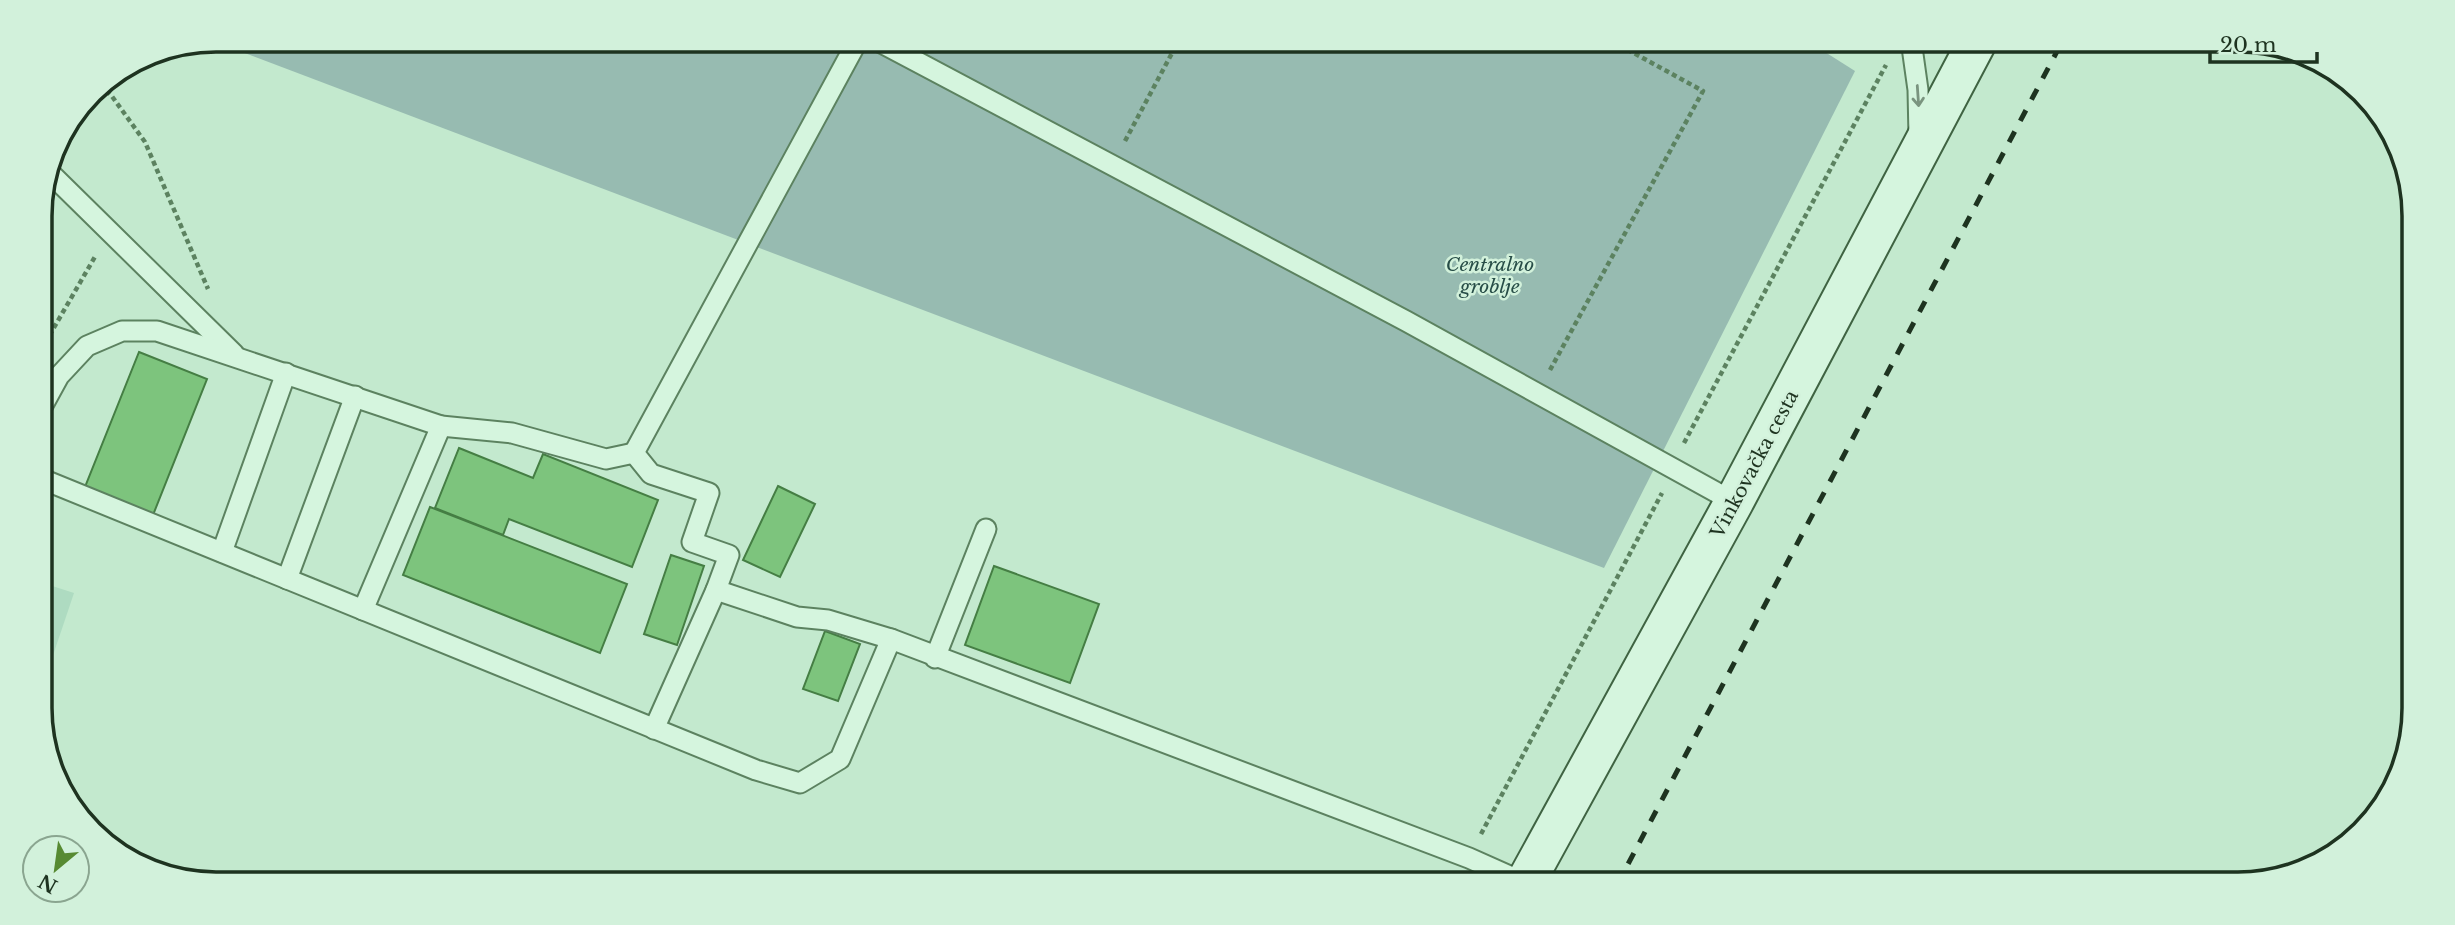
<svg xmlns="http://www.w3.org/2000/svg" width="2455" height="925" viewBox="0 0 2455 925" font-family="'Libre Baskerville',serif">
  <rect width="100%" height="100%" fill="#c3e9ce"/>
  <polygon fill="#aedbc1" points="43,583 74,593 43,685"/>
  <polygon fill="#97bbb1" points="1806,40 1855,71 1604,568 213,41"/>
  <g fill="#7dc47d" stroke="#457e44" stroke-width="2">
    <polygon points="139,352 207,379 153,515 85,487"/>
    <polygon points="459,448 533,478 543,454 658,500 632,567 509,519 503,535 435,508"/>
    <polygon points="778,486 815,504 780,577 743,560"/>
    <polygon points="430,507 627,584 600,653 403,575"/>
    <polygon points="671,555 704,566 677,645 644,634"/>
    <polygon points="994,566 1099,604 1070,683 965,645"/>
    <polygon points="825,631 860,644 838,701 803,689"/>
  </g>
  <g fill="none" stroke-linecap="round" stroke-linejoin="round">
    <g stroke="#5c8260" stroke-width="23">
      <g id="lane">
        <polyline points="858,40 634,453 651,474 709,493 692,542 729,555 716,590 797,617 828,620 891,639"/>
        <polyline points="876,40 1406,321 1734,502"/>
        <polyline points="1911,40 1918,90 1919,137"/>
        <polyline points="49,172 234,354"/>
        <polyline points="42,407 59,376 87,346 122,331 157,331 441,426 363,610"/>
        <polyline points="441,426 512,433 606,459 634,453"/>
        <polyline points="42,479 756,770 800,783 840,759 891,639 1469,858 1525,883"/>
        <polyline points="222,552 286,373"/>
        <polyline points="287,579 355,396"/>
        <polyline points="935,658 986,529"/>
        <polyline points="654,729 716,590"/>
      </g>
    </g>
    <g stroke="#3f6342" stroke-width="42">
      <polyline id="secondary" points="1524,885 1734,502 1978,40"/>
    </g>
    <g stroke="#5c8260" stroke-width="4.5" stroke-dasharray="5 3.5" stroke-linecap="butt">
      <polyline points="1632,52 1638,40"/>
      <polyline points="100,85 111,95 145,142 208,289"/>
      <polyline points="91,95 106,91"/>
      <polyline points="1125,141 1179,40"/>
      <polyline points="41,350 96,255"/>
      <polyline points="1550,370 1703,91 1610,40"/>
      <polyline points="1684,443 1886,65"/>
      <polyline points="1481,834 1662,493"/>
    </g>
    <use href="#lane" stroke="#d5f5de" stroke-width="19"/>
    <use href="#secondary" stroke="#d5f5de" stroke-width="38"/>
    <polyline stroke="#1e3320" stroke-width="5" stroke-dasharray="12 12" stroke-linecap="butt" points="1617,885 2063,40"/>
  </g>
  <defs><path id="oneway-shaft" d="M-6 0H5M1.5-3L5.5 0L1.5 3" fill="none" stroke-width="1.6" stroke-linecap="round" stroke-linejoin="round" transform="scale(1.75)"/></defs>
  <use stroke="#7a947f" href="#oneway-shaft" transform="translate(1918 96) rotate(86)"/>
  <g text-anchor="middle" stroke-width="5" stroke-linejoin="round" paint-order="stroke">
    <g font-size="19" font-style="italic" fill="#274d47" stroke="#d2f1db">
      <text x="1490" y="271">Centralno<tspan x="1490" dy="22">groblje</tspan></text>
    </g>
    <g font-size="19" fill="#1e3320" stroke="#d2f1db">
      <text transform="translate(1754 464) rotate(-62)" y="7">Vinkovačka cesta</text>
    </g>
  </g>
  <path d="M0 0H2455V925H0ZM216 52H2238A164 164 0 0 1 2402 216V708A164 164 0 0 1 2238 872H216A164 164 0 0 1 52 708V216A164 164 0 0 1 216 52Z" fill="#d2f1db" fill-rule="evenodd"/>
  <path fill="none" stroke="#1e3320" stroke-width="3.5" d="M216 52H2238A164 164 0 0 1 2402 216V708A164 164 0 0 1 2238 872H216A164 164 0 0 1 52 708V216A164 164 0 0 1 216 52Z"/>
  <g transform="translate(56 869) rotate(209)"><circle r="33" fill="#d2f1db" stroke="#8aa590" stroke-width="2"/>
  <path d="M0-5L12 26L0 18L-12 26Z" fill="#578a32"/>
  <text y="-10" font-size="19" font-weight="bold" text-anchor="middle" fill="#1e3320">N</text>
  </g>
  <path d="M2210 52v10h107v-10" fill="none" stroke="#1e3320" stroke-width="3.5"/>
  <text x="2220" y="52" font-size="21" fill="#1e3320" stroke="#d2f1db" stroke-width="5" paint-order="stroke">20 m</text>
</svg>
